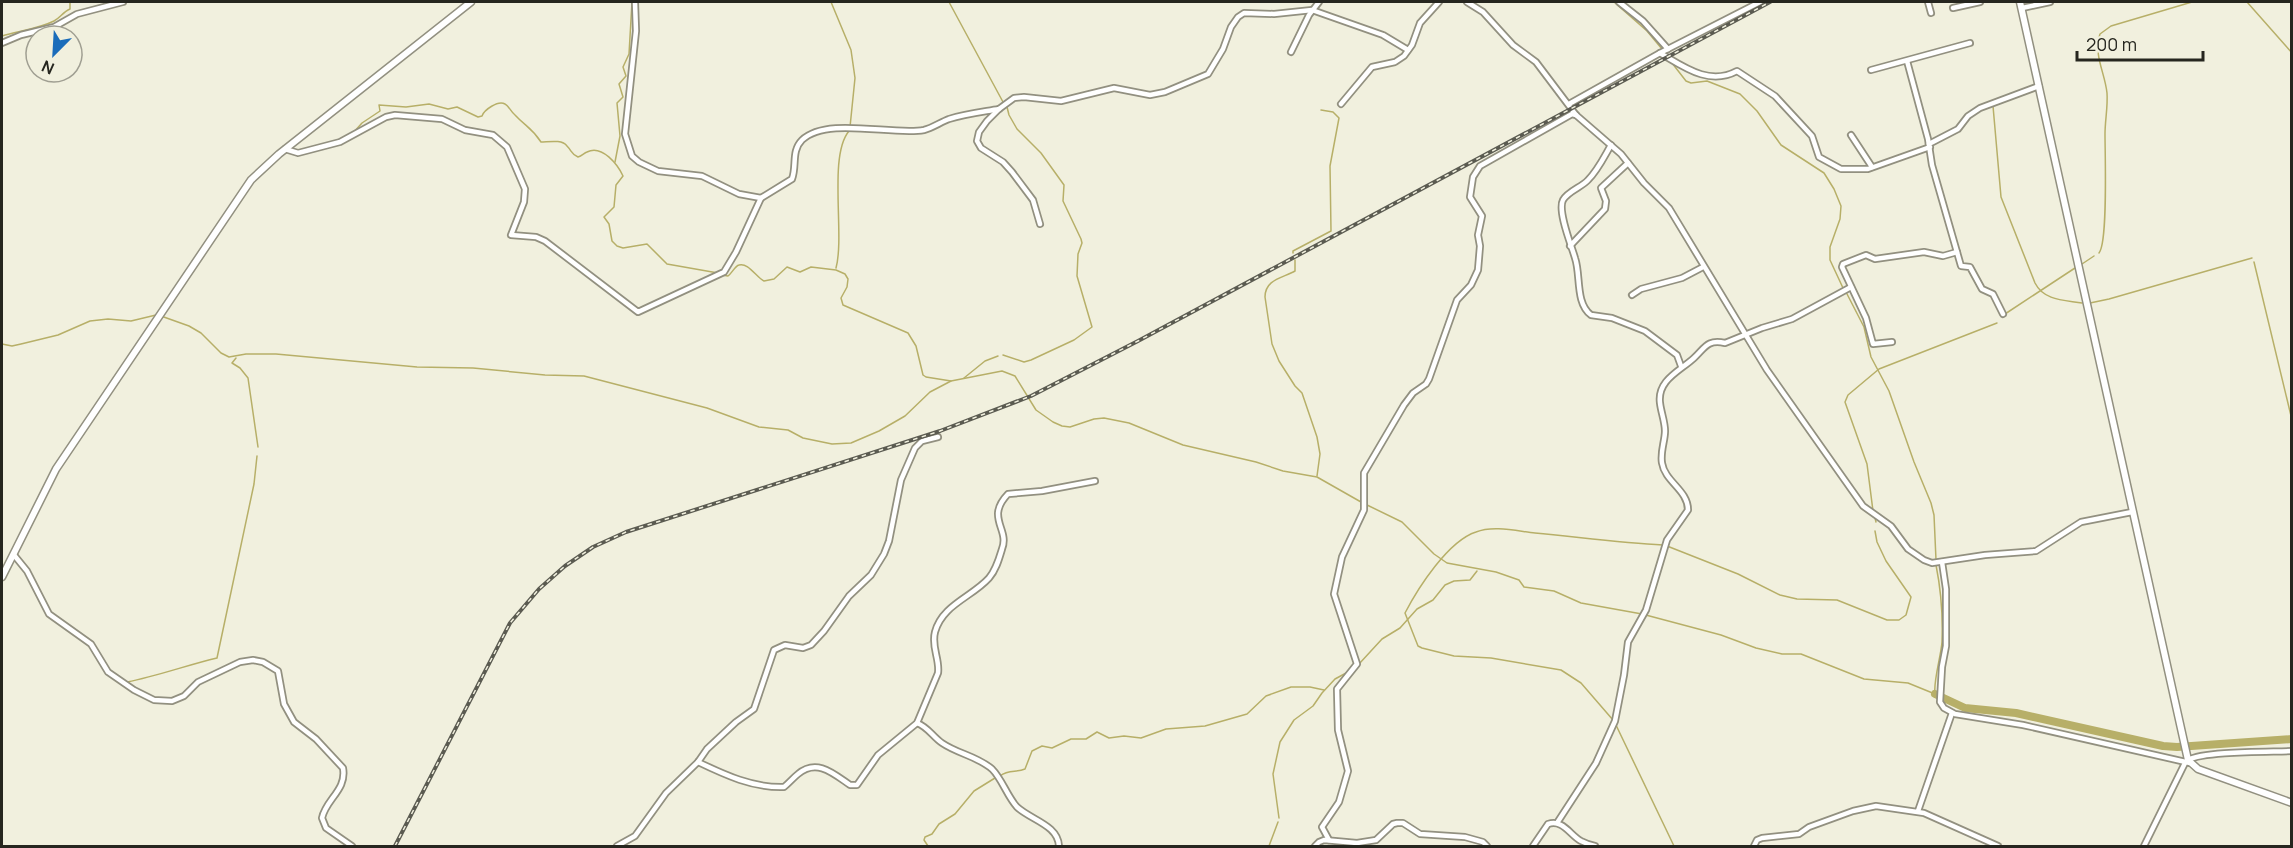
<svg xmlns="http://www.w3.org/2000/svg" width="2293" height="848" viewBox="0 0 2293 848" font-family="Manrope,sans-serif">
  <rect width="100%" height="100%" fill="#f1f0de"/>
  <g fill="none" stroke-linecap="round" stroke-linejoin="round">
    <g stroke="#b7af68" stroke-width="1.5">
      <polyline points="831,2 851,50 855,78 850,127"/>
      <polyline points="949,2 1003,102"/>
      <polyline points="1614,2 1647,31 1662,49"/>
      <polyline points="2247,2 2292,53"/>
      <path d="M2 36C19 31 38 29 54 21 60 18 63 12 70 9V2"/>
      <polyline points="1672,63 1686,81 1691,83 1707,81 1740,94 1757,111 1781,145 1824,173 1834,189 1841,206 1840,219 1830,247 1830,260 1843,288"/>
      <path d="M1993 106 2001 197 2035 283C2044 301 2065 300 2082 303"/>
      <path d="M353 133 362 123 380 111 379 105 406 107 429 104 448 109 457 107 478 117 482 116C484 110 498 100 505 104 509 106 511 112 515 115 526 127 531 127 541 142 548 142 562 139 567 146 572 151 571 154 578 157 582 156 584 153 587 152 602 144 618 165 623 176L616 185 614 207 604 217 609 224 612 241 617 246 623 248 647 244 667 264 718 273"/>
      <polyline points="615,162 620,136 617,103 623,97 619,84 626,76 623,67 629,54 632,2"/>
      <polyline points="1293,253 1293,251 1331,231 1330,166 1339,118 1333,112 1321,110"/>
      <path d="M2099 253C2108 243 2105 154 2105 134 2105 120 2108 107 2107 93 2105 73 2093 54 2100 34L2111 26 2192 2"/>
      <path d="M1295 260V271C1283 278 1265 279 1265 297L1272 344 1279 361 1295 386 1302 393 1317 437 1320 454 1317 476"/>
      <polyline points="2254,262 2292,420"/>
      <polyline points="2082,264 2094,256"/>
      <path d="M836 268C845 235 828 156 849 131"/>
      <path d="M722 275 728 276C732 273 735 266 739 265 748 262 757 278 764 281L774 279 787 267 800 272 811 267 836 270 845 274 848 279 847 287 841 298 843 305 908 333 916 346 923 375 926 377 951 381"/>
      <polyline points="1846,292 1864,327 1871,357 1889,391 1914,462 1931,503 1934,515 1936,560"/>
      <polyline points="2090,303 2109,299 2252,258"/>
      <polyline points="2005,314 2075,268"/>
      <polyline points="161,316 189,326 201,333 221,353 229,357 246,354 276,354 417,367 473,368 545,375 584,376 707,408 759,427 788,430 803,438 832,444 851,443 879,431 905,416 930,392 951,381 1002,371 1015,376 1036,410 1053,422 1062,426 1070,427 1094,419 1104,418 1129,423 1183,445 1256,462 1283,471 1317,477 1361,502"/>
      <polyline points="2,344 12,346 21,344 58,335 90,321 108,319 131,321 156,315"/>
      <polyline points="1003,355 1024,362 1031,360 1074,340 1092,327 1077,276 1078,254 1082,243 1081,239 1063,201 1064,185 1041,153 1017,129 1009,115 1007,107"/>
      <polyline points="236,358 232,363 240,368 248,378 258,447"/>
      <polyline points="964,378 985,361 998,356"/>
      <path d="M1365 504 1402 522 1434 554 1447 563 1496 572 1519 580 1524 587 1554 591 1581 603 1642 614 1721 635 1756 648 1782 654H1801L1864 679 1908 683 1935 694C1933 682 1941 656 1942 642 1943 616 1941 590 1936 565"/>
      <polyline points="1873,511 1867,464 1845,402 1848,395 1879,369 1997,323"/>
      <polyline points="1875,518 1876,522"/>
      <polyline points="1667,546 1738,574 1780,595 1797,599 1837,600 1887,620 1899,620 1906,615 1911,597 1886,561 1877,542 1875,531"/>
      <polyline points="1359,664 1382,639 1400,628 1417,609 1433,600 1445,585 1454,581 1470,580 1477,571"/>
      <path d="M127 682C158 676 187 665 217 658L254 484 257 456"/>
      <path d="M1613 720 1581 683 1561 670 1491 658 1454 656 1422 648 1418 646 1405 613C1418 588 1448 541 1476 532 1493 525 1517 531 1535 533 1578 537 1621 543 1663 545"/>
      <polyline points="1615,723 1674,846"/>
      <path d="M1000 776C1009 769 1016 773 1025 769L1032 751 1042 746 1052 748 1071 739H1086L1097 732 1109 738 1124 736 1141 738 1166 729 1205 726 1247 714 1266 696 1291 687H1310L1324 690"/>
      <polyline points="1279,818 1273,774 1280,742 1294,720 1313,706 1322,693 1335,679 1348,672"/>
      <polyline points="928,846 924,840 925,837 932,834 939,824 955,814 974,791 995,778"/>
      <polyline points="1269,846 1278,822"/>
    </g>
    <polyline stroke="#b7af68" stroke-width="8" points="1935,694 1965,708 2016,713 2163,746 2177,747 2292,739"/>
    <g stroke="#929080" stroke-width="8">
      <g id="minor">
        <polyline points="635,2 636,31 625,134 632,156 639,162 658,171 702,176 739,194 761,198"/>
        <polyline points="1467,2 1483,12 1513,45 1536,62 1576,115 1621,154 1644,183 1669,208 1767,370 1863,506 1891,526 1908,549 1924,560 1932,563 1985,555 2036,551 2081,522 2132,512"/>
        <polyline points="1619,2 1643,21 1668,49"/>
        <polyline points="1928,2 1931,13"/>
        <polyline points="1953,8 1980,2"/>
        <polyline points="2022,8 2050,2"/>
        <polyline points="2,43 21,35 54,27 77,14 123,2"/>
        <polyline points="1291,52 1309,15 1319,2"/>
        <path d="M1660 53C1684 67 1709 86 1737 71L1775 96 1812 136 1819 157 1841 169H1868L1930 147"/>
        <polyline points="1907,61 1928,139 1932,165 1961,266 1970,267 1982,289 1993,294 2003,314"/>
        <polyline points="1871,70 1970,43"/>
        <polyline points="1341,104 1372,67 1395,62 1404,56 1412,45 1420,23 1439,2"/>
        <polyline points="1569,104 1660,53 1760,2"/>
        <polyline points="1851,135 1872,167"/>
        <polyline points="1929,144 1958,129 1968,116 1980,108 2039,86"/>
        <path d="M1611 145C1604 157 1598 170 1588 180 1582 187 1568 191 1563 200 1557 211 1572 247 1575 258 1581 275 1575 303 1591 315L1612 318 1645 331 1677 355 1681 366"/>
        <path d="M285 149 298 153 340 142 386 117 395 115 442 119 465 130 493 135 507 147 525 189 524 202 511 235 536 237 545 241 638 312 724 272 736 252 761 198 792 179C797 166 791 151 802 140 827 116 893 136 924 130 932 128 941 122 949 119 965 114 982 112 999 109"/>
        <polyline points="1040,224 1033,200 1012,172 1003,162 981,148 977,141 979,132 987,121 999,109 1014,98 1024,97 1061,101 1114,88 1150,95 1165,92 1208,74 1223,49 1231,27 1238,17 1244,13 1274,14 1312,10 1383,35 1408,50"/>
        <polyline points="1570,246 1605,209 1606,201 1601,188 1628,163"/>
        <polyline points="1632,295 1641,289 1682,278 1703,267"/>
        <polyline points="1892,342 1873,344 1866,318 1842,267 1843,264 1866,255 1875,259 1924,252 1943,256 1957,252"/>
        <path d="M14 555 27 571 49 614 91 644 108 672 134 690 154 700 172 701 184 696 198 682 240 662 253 660 263 662 278 671 284 704 294 722 316 739 343 768C347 790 326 799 322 818L326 828 352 846"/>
        <polyline points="1942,562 1946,589 1946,646 1942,667 1940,702 1944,708 1955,714 2023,725 2190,763"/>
        <path d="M917 723C928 727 933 737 942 743 958 754 977 756 992 769 1002 779 1007 796 1017 807 1031 820 1058 825 1059 846"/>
        <path d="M2188 760C2204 751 2269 752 2292 751"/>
        <path d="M698 762C725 775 753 788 784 787 789 783 793 778 798 774 817 758 834 774 850 785H857L878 755 917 723 938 673C940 659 931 647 935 632 942 605 972 597 989 578 996 570 999 559 1002 549 1010 529 985 518 1008 494L1042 491 1095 481"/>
        <polyline points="1918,811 1952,713"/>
        <path d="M1557 823 1596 763 1615 721 1624 675 1628 642 1646 610 1667 540 1688 510C1688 490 1665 482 1662 463 1660 452 1665 441 1665 431 1665 422 1661 412 1660 403 1657 380 1680 371 1694 358 1705 348 1707 339 1725 343L1762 328 1792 319 1851 287"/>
        <polyline points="1329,840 1322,827 1339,802 1348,771 1338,730 1337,689 1357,664 1334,594 1342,557 1364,510 1364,473 1404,405 1413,393 1426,384 1429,379 1457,300 1471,285 1478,270 1480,246 1478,235 1482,216 1470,197 1473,177 1480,166 1572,114 1576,115"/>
        <polyline points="617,846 635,836 666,793 698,762 707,749 736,722 754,709 774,650 785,645 803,648 811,645 824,631 849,596 871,575 884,554 889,541 901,480 915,448 922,441 938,437"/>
        <polyline points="1315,846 1319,842 1324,840 1357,843 1376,840 1393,824 1397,823 1403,823 1420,834 1465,837 1483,842 1487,846"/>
        <path d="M1533 846 1548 824C1563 819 1570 835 1581 841 1585 843 1590 845 1595 846"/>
        <polyline points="1754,846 1757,840 1762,838 1799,834 1809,827 1853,811 1876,806 1924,813 1998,846"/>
        <polyline points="2144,846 2185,763"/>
      </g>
    </g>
    <g stroke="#929080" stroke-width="9">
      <g id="major">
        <polyline points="2020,2 2188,760 2198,769 2292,803"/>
        <polyline points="2,577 56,469 251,180 279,154 471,2"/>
      </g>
    </g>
    <use href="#minor" stroke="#fff" stroke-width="4.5"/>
    <use href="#major" stroke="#fff" stroke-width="6"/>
    <g stroke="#5b5b51" stroke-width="4">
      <polyline id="rail" points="395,846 510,623 539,589 565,566 593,547 626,532 940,431 1031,396 1138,341 1770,2"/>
    </g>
    <use href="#rail" stroke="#f1f0de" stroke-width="1.5" stroke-dasharray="4.5" stroke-linecap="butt"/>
  </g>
  <rect width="2293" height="848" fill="none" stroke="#26261f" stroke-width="6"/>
  <g transform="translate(54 54) rotate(204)"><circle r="28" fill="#f1f0de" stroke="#a09f92" stroke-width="1.5"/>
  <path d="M0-4.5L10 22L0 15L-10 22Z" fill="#1a6cba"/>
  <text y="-9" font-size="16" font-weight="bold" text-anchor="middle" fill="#26261f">N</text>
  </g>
  <path d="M2077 51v9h126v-9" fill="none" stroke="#26261f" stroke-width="3"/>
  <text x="2086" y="51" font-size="18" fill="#26261f" stroke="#f1f0de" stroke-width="4.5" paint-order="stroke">200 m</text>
</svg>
